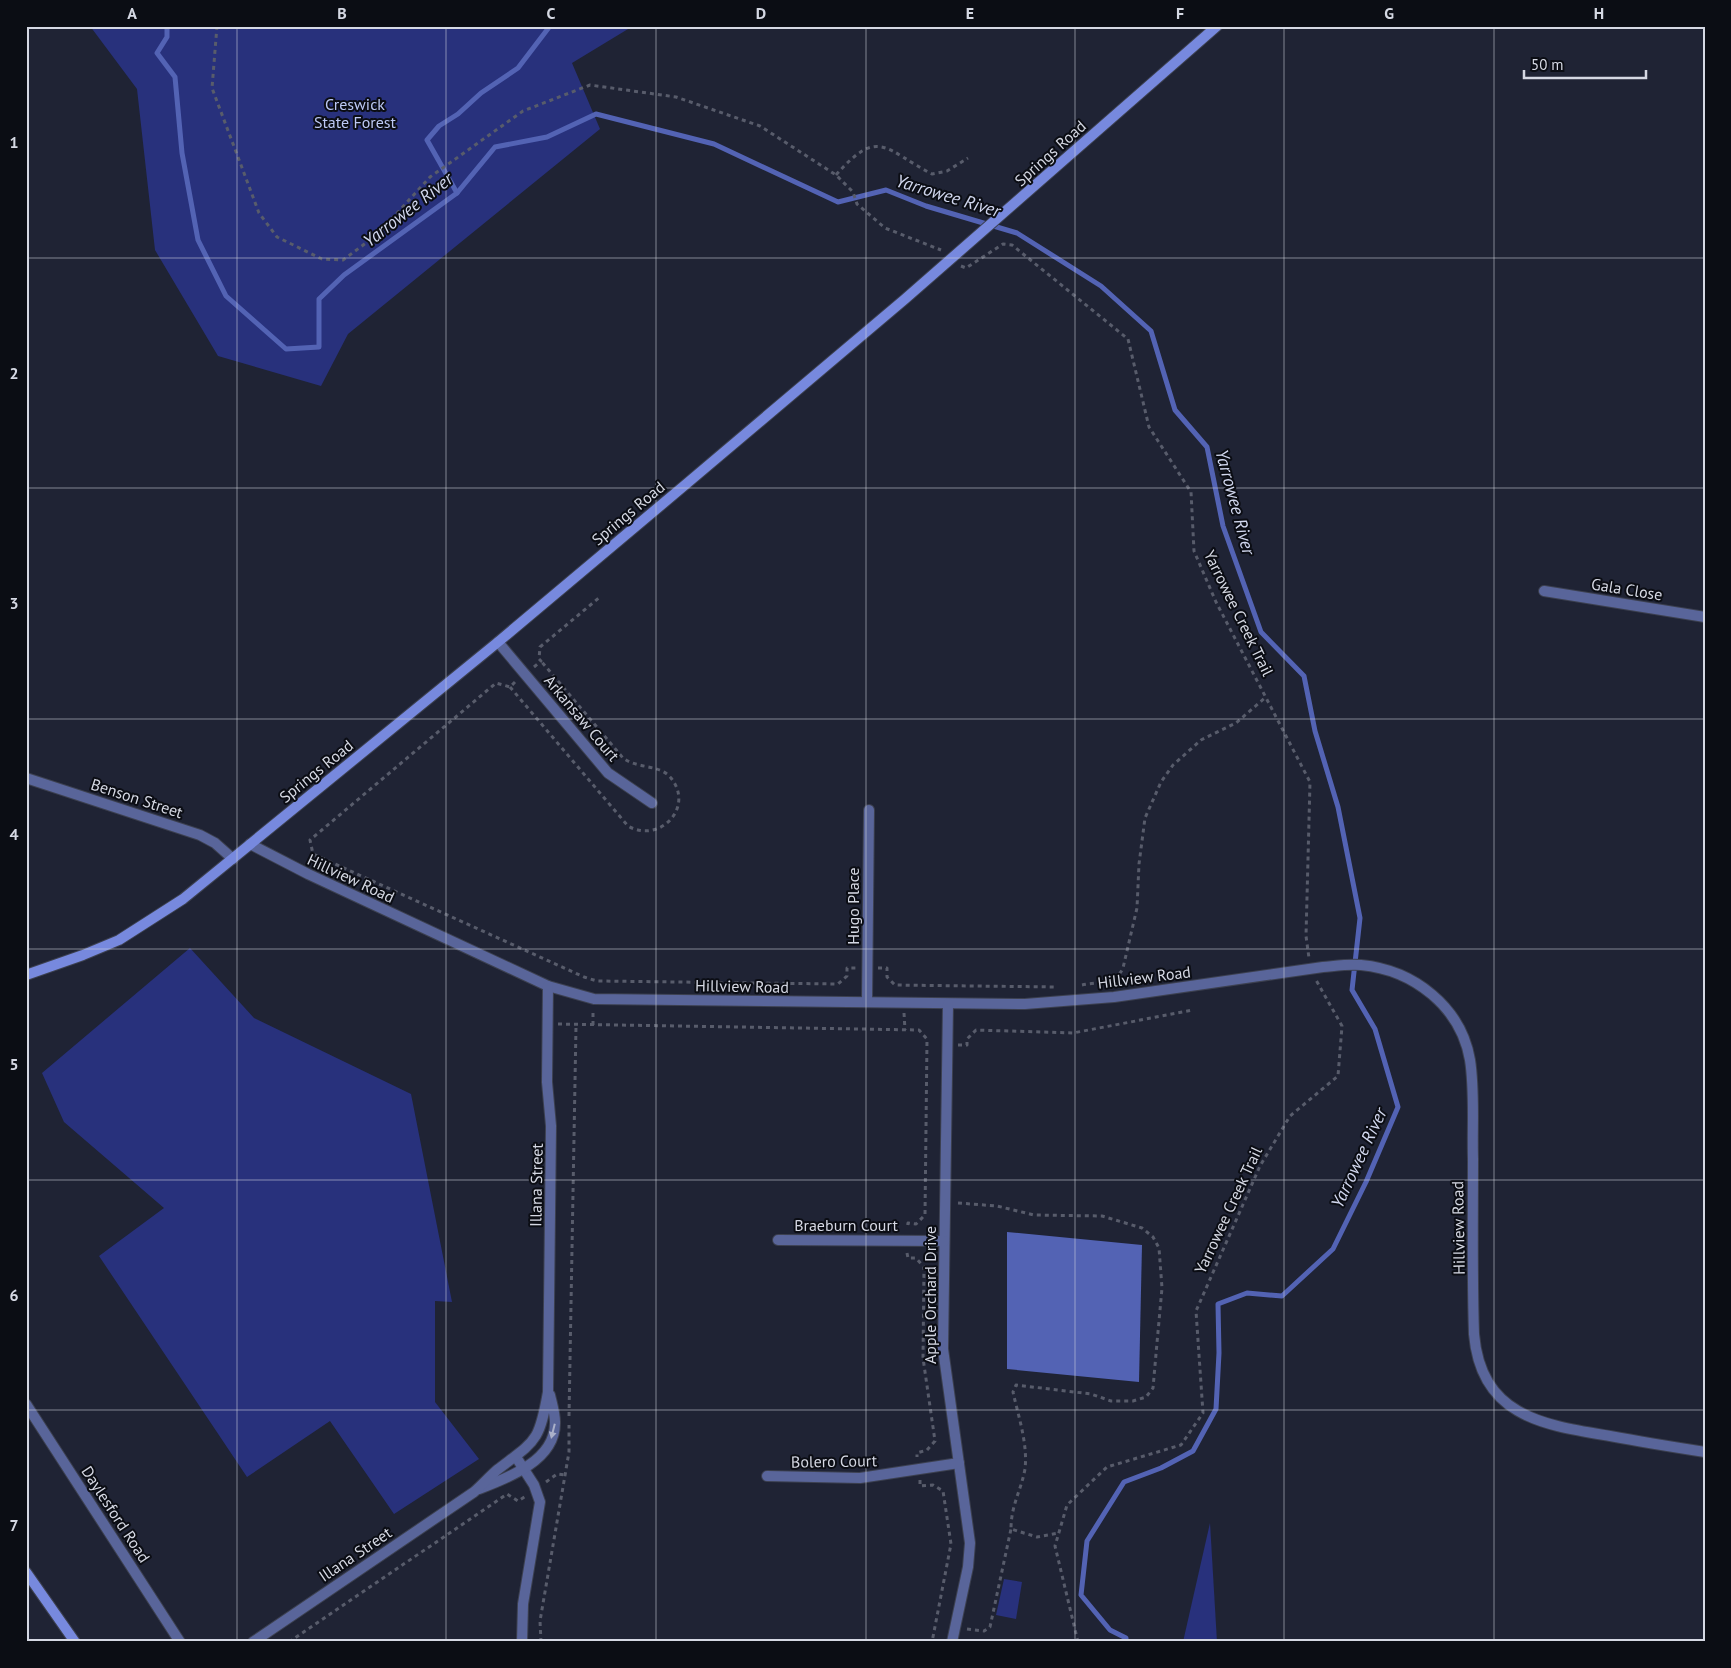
<svg xmlns="http://www.w3.org/2000/svg" width="1731" height="1668" viewBox="0 0 1731 1668" font-family="'PT Sans',sans-serif">
  <rect width="100%" height="100%" fill="#1f2334"/>
  <g fill="#28317c">
    <polygon points="90,26 633,26 572,63 600,129 348,334 321,386 218,356 155,250 137,89"/>
    <polygon points="190,948 254,1018 411,1094 452,1302 435,1301 435,1402 479,1459 394,1514 330,1421 247,1477 99,1256 164,1208 64,1122 42,1073"/>
    <polygon points="1210,1523 1217,1642 1183,1642"/>
    <polygon points="1004,1579 1022,1582 1016,1619 996,1615"/>
  </g>
  <polygon fill="#5363b4" points="1007,1232 1142,1245 1139,1382 1007,1369"/>
  <g fill="none" stroke-linecap="round" stroke-linejoin="round">
    <g stroke="#5363b4" stroke-width="5">
      <polyline points="167,26 167,37 157,53 175,77 182,153 198,240 226,296 286,349 319,347 319,299 344,275 457,193 495,147 547,137 596,114 714,144 838,202 886,190 926,206 1017,233 1101,286 1151,331 1175,410 1207,447 1223,526 1261,632 1304,676 1315,731 1338,807 1360,918 1352,990 1375,1029 1398,1107 1366,1182 1333,1249 1282,1296 1247,1293 1218,1304 1219,1353 1216,1409 1193,1451 1161,1468 1124,1482 1087,1541 1081,1595 1110,1630 1126,1638 1126,1642"/>
      <polyline points="457,193 427,140 439,126 458,114 481,93 518,68 550,26"/>
    </g>
    <g stroke="#3c4050" stroke-width="12">
      <g id="street">
        <polyline points="1544,591 1705,617"/>
        <polyline points="498,642 608,773 652,803"/>
        <polyline points="26,778 200,835 215,843 233,859"/>
        <path d="M250 844 308 874 548 986 594 999 1025 1004 1114 997 1323 967C1335 966 1348 964 1361 965 1414 970 1461 1007 1470 1060 1475 1092 1472 1127 1473 1159 1473 1217 1472 1276 1474 1334 1481 1417 1544 1425 1610 1436 1642 1442 1673 1447 1705 1452"/>
        <polyline points="867,1002 869,810"/>
        <polyline points="948,1004 943,1349 970,1543 968,1567 952,1642"/>
        <polyline points="778,1240 944,1241"/>
        <polyline points="26,1404 180,1642"/>
        <polyline points="516,1457 534,1485 540,1502 523,1604 522,1642"/>
        <polyline points="767,1476 860,1478 959,1463"/>
        <path d="M479 1489C508 1478 556 1460 555 1422 555 1413 552 1404 550 1395"/>
        <path d="M253 1642 474 1492C482 1485 489 1477 497 1470 536 1440 539 1443 548 1392L551 1126 547 1082 548 986"/>
      </g>
    </g>
    <g stroke="#3c4050" stroke-width="12">
      <g id="secondary">
        <polyline points="26,975 83,955 119,940 183,899 498,642 685,485 905,299 1217,26"/>
        <polyline points="26,1572 75,1642"/>
      </g>
    </g>
    <g stroke="#585c6b" stroke-width="3" stroke-dasharray="4 4" stroke-linecap="butt">
      <polyline points="217,26 212,88 259,213 277,237 322,259 343,260 378,234 430,177 523,111 590,85 676,97 760,126 836,175 853,192 857,204 885,228 941,250"/>
      <path d="M836 175C879 126 885 150 932 174L947 171 968 158"/>
      <polyline points="961,266 966,268 1003,244 1012,245 1128,339 1149,427 1191,492 1194,551 1216,602 1310,782 1306,936 1309,958"/>
      <polyline points="534,667 541,661 539,659 540,647 600,597"/>
      <polyline points="515,682 510,687 496,683 310,840 313,854 584,977 597,981 838,984 847,976 847,968 857,968"/>
      <path d="M510 687 628 826C659 844 695 808 671 778 660 764 637 769 623 758L541 661"/>
      <polyline points="878,968 887,968 887,977 895,985 1056,987"/>
      <path d="M1082 985C1097 982 1116 984 1123 968L1137 908 1139 864 1145 818 1161 782 1173 765 1201 740 1236 723 1266 697"/>
      <polyline points="904,1013 905,1030"/>
      <polyline points="558,1024 919,1030 927,1039 925,1215 916,1224 908,1223 907,1229"/>
      <polyline points="593,1025 593,1011"/>
      <polyline points="958,1045 967,1045 967,1039 976,1030 1073,1033 1193,1010"/>
      <path d="M958 1203 997 1206 1034 1215 1102 1216 1142 1228 1153 1237 1159 1248 1162 1288 1156 1354 1153 1388 1146 1397 1133 1401H1111L1091 1394 1016 1385 1013 1392C1018 1415 1028 1444 1025 1469 1021 1491 1011 1505 1011 1529L1037 1537 1059 1533"/>
      <polyline points="907,1253 908,1258 916,1258 924,1267 923,1358 935,1441 927,1450 917,1453 917,1457"/>
      <polyline points="569,1416 576,1026"/>
      <polyline points="920,1480 920,1486 933,1485 943,1491 951,1544 932,1642"/>
      <polyline points="546,1482 557,1474 565,1475"/>
      <polyline points="967,1629 984,1631 990,1627 1011,1529"/>
      <polyline points="289,1642 507,1494 518,1501 526,1496"/>
      <polyline points="541,1642 540,1621 569,1452 569,1425"/>
      <polyline points="1078,1642 1055,1546 1067,1505 1107,1467 1181,1445 1203,1413 1196,1311 1260,1166 1290,1116 1338,1076 1342,1026 1316,980"/>
    </g>
    <use href="#street" stroke="#59659a" stroke-width="10"/>
    <use href="#secondary" stroke="#7789de" stroke-width="10"/>
  </g>
  <defs><path id="oneway-solid" d="M-6-.8H1V-3.2L6.5 0L1 3.2V.8H-6Z" transform="scale(1.25)"/></defs>
  <use fill="#aab0c9" href="#oneway-solid" transform="translate(553 1431) rotate(104)"/>
  <path fill="none" stroke="#d5d8e3" stroke-width="1" stroke-opacity="0.55" d="M237 26V1642M446 26V1642M656 26V1642M866 26V1642M1075 26V1642M1284 26V1642M1494 26V1642M26 258H1705M26 488H1705M26 719H1705M26 949H1705M26 1180H1705M26 1410H1705"/>
  <g text-anchor="middle" stroke-width="4" stroke-linejoin="round" paint-order="stroke">
    <g font-size="16" fill="#bcc8f4" stroke="#0b0d14">
      <text x="355" y="110">Creswick<tspan x="355" dy="18">State Forest</tspan></text>
    </g>
    <g font-size="16" fill="#d5d8e3" stroke="#0b0d14">
      <text transform="translate(1050 153) rotate(-42)" y="6">Springs Road</text>
      <text transform="translate(628 513) rotate(-40)" y="6">Springs Road</text>
      <text transform="translate(1627 589) rotate(9)" y="6">Gala Close</text>
      <text transform="translate(1239 613) rotate(64)" y="6">Yarrowee Creek Trail</text>
      <text transform="translate(582 718) rotate(50)" y="6">Arkansaw Court</text>
      <text transform="translate(316 771) rotate(-39)" y="6">Springs Road</text>
      <text transform="translate(137 798) rotate(18)" y="6">Benson Street</text>
      <text transform="translate(351 878) rotate(25)" y="6">Hillview Road</text>
      <text transform="translate(853 906) rotate(-90)" y="6">Hugo Place</text>
      <text transform="translate(1144 977) rotate(-7)" y="6">Hillview Road</text>
      <text transform="translate(742 986) rotate(1)" y="6">Hillview Road</text>
      <text transform="translate(536 1185) rotate(-89)" y="6">Illana Street</text>
      <text transform="translate(1228 1210) rotate(-65)" y="6">Yarrowee Creek Trail</text>
      <text x="846" y="1231">Braeburn Court</text>
      <text transform="translate(1458 1228) rotate(-91)" y="6">Hillview Road</text>
      <text transform="translate(930 1295) rotate(-90)" y="6">Apple Orchard Drive</text>
      <text transform="translate(834 1461) rotate(-1)" y="6">Bolero Court</text>
      <text transform="translate(116 1514) rotate(57)" y="6">Daylesford Road</text>
      <text transform="translate(355 1554) rotate(-34)" y="6">Illana Street</text>
    </g>
    <g font-size="18" font-style="italic" fill="#d1d7ee" stroke="#0b0d14">
      <text transform="translate(948 196) rotate(17)" y="6">Yarrowee River</text>
      <text transform="translate(408 210) rotate(-38)" y="6">Yarrowee River</text>
      <text transform="translate(1235 502) rotate(75)" y="6">Yarrowee River</text>
      <text transform="translate(1359 1158) rotate(-65)" y="6">Yarrowee River</text>
    </g>
  </g>
  <rect width="1731" height="1668" fill="none" stroke="#0b0d14" stroke-width="55"/>
  <path d="M1524 70v8h122v-8" fill="none" stroke="#d5d8e3" stroke-width="2.5"/>
  <text x="1531" y="70" font-size="15" fill="#d5d8e3" stroke="#0b0d14" stroke-width="4" paint-order="stroke">50 m</text>
  <rect x="28" y="28" width="1676" height="1612" fill="none" stroke="#d5d8e3" stroke-width="2"/>
  <g font-size="16" text-anchor="middle" font-weight="bold" fill="#d5d8e3">
    <text x="132" y="19">A</text>
    <text x="342" y="19">B</text>
    <text x="551" y="19">C</text>
    <text x="761" y="19">D</text>
    <text x="970" y="19">E</text>
    <text x="1180" y="19">F</text>
    <text x="1389" y="19">G</text>
    <text x="1599" y="19">H</text>
    <text x="14" y="148">1</text>
    <text x="14" y="379">2</text>
    <text x="14" y="609">3</text>
    <text x="14" y="840">4</text>
    <text x="14" y="1070">5</text>
    <text x="14" y="1301">6</text>
    <text x="14" y="1531">7</text>
  </g>
</svg>
